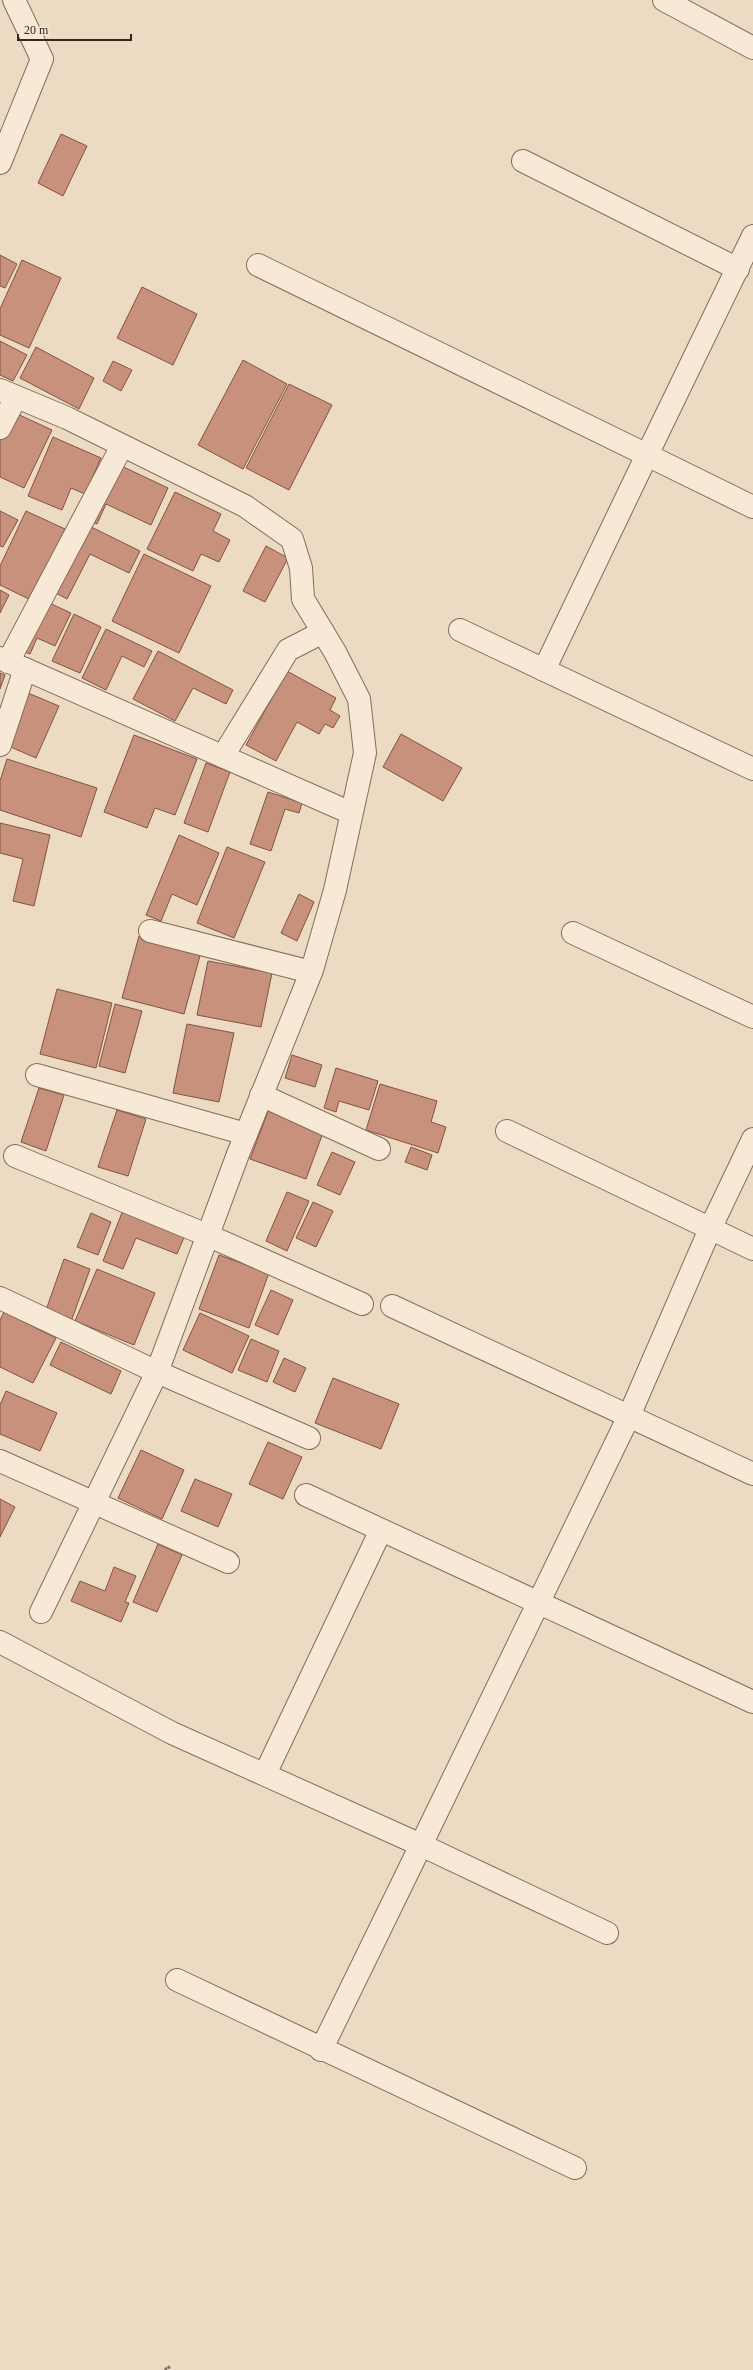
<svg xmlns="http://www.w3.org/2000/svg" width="753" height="2370" viewBox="0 0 753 2370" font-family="Georgia,serif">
  <rect width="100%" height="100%" fill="#ecdac3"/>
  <g fill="#c8917b" stroke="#835342">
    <polygon points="61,134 87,146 63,196 38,183"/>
    <polygon points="0,255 17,264 5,288 0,286"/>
    <polygon points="22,260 61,278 29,348 0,335 0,309"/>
    <polygon points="142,287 197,314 173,365 117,338"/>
    <polygon points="0,341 27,355 13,381 0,375"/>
    <polygon points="36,347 94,378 79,409 20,378"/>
    <polygon points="243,360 287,384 243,469 198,445"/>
    <polygon points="113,361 132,370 121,391 103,381"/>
    <polygon points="289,384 332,405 289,490 246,468"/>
    <polygon points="13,412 52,430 24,488 0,477 0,439"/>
    <polygon points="53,437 101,458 85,494 71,488 62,510 28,496"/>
    <polygon points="115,463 168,488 151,525 106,504 97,524 88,520"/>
    <polygon points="175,492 221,514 213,531 230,540 219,562 201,554 193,571 147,549"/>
    <polygon points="0,511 18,520 3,547 0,546"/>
    <polygon points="26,511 65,529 31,600 0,585 0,566"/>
    <polygon points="85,524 140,551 129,573 90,554 67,599 52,591"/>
    <polygon points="266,546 288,558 265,602 243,591"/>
    <polygon points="144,554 211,586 179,653 112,621"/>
    <polygon points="0,590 9,595 0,613"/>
    <polygon points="45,601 71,613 55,646 37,638 30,654 22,651"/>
    <polygon points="74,614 101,627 80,673 52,661"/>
    <polygon points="106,629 152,651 144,667 122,656 106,690 82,678"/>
    <polygon points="158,651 233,690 226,704 193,688 175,721 133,699"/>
    <polygon points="287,671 336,698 330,710 340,716 333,728 325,724 319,734 297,722 276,761 246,745"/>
    <polygon points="0,673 5,675 0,689"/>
    <polygon points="28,693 59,706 36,758 6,745"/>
    <polygon points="401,734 462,768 443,801 383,767"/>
    <polygon points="134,735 197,759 175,815 155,808 147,828 104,812"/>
    <polygon points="7,759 97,788 81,837 0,810 0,781"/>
    <polygon points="206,763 230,772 208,832 184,823"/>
    <polygon points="268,792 302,803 299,813 285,809 271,851 250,844"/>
    <polygon points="0,823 50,835 34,906 13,901 23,859 0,853"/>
    <polygon points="179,835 219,853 197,905 172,894 161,921 146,915"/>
    <polygon points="227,847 265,862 234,938 197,923"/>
    <polygon points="299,894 314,902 297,941 281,933"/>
    <polygon points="139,936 201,952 184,1014 122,998"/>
    <polygon points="208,961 272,973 261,1027 197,1015"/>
    <polygon points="57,989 112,1003 96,1068 40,1054"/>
    <polygon points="115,1004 142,1011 125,1073 99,1066"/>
    <polygon points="187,1024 234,1033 219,1102 173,1093"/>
    <polygon points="292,1055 322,1065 315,1087 285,1078"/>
    <polygon points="336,1068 378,1081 369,1110 339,1101 336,1112 324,1108"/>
    <polygon points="380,1084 437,1101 431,1122 446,1127 438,1153 366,1130"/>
    <polygon points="39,1088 64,1095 46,1151 21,1142"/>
    <polygon points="269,1109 324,1130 306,1179 250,1159"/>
    <polygon points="117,1110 146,1119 128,1176 98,1167"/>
    <polygon points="411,1147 432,1155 427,1170 405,1162"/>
    <polygon points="332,1152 355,1162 340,1195 317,1185"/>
    <polygon points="287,1192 309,1201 287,1251 266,1241"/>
    <polygon points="313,1202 333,1211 316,1247 296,1238"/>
    <polygon points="123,1210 185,1235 177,1254 136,1238 123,1269 103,1261"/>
    <polygon points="91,1213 111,1222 98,1255 77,1247"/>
    <polygon points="219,1255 269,1273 249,1328 199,1309"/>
    <polygon points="64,1259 90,1269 72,1319 46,1310"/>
    <polygon points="97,1269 155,1293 134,1345 75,1321"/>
    <polygon points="271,1290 293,1300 278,1335 255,1325"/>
    <polygon points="4,1312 56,1338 33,1383 0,1367 0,1320"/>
    <polygon points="200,1313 249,1336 232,1373 183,1350"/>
    <polygon points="251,1339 279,1351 267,1382 238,1370"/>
    <polygon points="61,1342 121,1371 111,1394 50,1365"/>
    <polygon points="284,1358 306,1368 295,1392 273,1382"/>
    <polygon points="333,1378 399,1404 381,1449 315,1423"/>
    <polygon points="6,1391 57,1413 40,1451 0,1434 0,1405"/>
    <polygon points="268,1442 302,1457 283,1499 249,1484"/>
    <polygon points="141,1450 184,1470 162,1519 118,1498"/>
    <polygon points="195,1479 232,1494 218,1527 181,1511"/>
    <polygon points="0,1499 15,1507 0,1537"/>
    <polygon points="158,1544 182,1555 157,1612 133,1602"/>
    <polygon points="114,1567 136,1576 125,1602 129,1603 121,1622 71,1601 80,1581 105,1591"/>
  </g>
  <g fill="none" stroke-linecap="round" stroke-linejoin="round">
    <g stroke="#856c5b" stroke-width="24">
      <g id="minor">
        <polyline points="664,0 753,48"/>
        <polyline points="523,161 738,269"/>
        <polyline points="0,163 42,59 14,0"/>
        <polyline points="258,265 647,455 753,236"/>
        <polyline points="0,390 67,418 245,506 292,539 301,568 303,599 335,652 359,699 365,753 335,890 312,970 238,1154 157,1372 41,1612"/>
        <polyline points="0,428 16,397"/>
        <polyline points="460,630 753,769"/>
        <polyline points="0,658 351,813"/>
        <polyline points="8,662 122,446"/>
        <polyline points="544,670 647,455 753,507"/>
        <polyline points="0,745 25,669"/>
        <polyline points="223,756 288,650 323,632"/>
        <polyline points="150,931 311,972"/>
        <polyline points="573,933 753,1017"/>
        <polyline points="37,1075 246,1134"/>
        <polyline points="261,1095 379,1149"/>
        <polyline points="507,1131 753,1249"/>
        <polyline points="15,1156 207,1235 362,1304"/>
        <polyline points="0,1298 157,1372 309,1438"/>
        <polyline points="392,1306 753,1474"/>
        <polyline points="0,1461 228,1562"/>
        <polyline points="306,1495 753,1702"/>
        <polyline points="0,1642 172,1733 421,1845 629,1416 710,1229 753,1139"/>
        <polyline points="265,1774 381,1530"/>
        <polyline points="177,1980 575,2168"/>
        <polyline points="321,2050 421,1845 607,1933"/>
      </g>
    </g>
    <polyline stroke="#856c5b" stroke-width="2.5" stroke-dasharray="3 2" stroke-linecap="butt" points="165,2370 168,2366 171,2370"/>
    <use href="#minor" stroke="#f7e9d6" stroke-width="22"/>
  </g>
  <path d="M18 34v6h113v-6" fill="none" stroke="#35261e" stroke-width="2"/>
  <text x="24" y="34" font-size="12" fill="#35261e" stroke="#f3e5d2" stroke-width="3" paint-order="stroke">20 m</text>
</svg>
